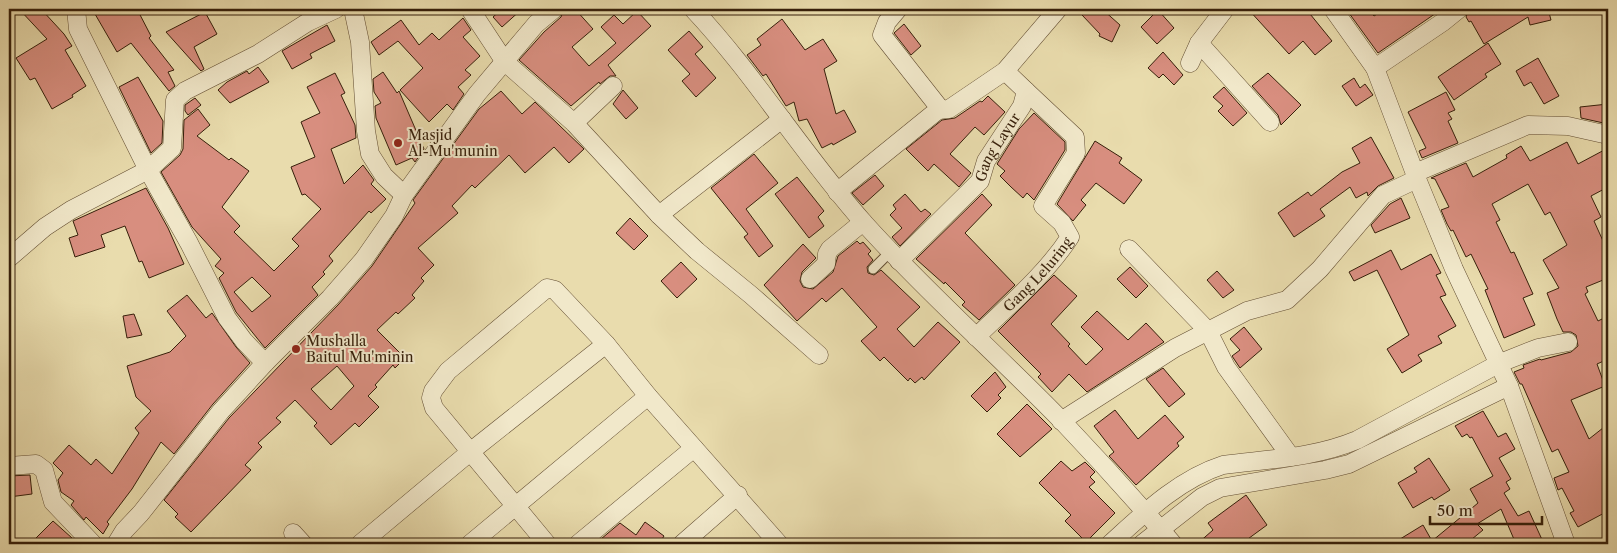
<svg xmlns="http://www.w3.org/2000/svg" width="1617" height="553" viewBox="0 0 1617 553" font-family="'Libre Caslon Text',serif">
  <rect width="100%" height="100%" fill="#e9dcad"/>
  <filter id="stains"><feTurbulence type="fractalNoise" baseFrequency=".004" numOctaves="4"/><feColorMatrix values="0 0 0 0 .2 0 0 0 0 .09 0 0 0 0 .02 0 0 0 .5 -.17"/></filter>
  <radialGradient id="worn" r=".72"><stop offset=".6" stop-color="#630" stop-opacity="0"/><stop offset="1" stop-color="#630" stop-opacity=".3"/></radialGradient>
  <g fill="#d88e7f" stroke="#361f0a" fill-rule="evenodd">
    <polygon points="19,9 41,9 64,34 72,46 65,50 86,86 72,95 73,97 52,109 35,78 30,80 16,58 47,39"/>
    <polygon points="107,9 137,9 151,36 149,38 174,70 168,72 175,86 169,91 131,43 117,52 95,14"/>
    <polygon points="502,9 522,9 502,27 493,17"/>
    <polygon points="564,9 575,9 593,29 572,47 589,66 616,43 601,27 614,15 623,24 637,11 651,26 608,65 616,76 610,76 600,84 599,82 571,106 519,60 544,32 561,17"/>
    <polygon points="1089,9 1102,9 1120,25 1112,42 1099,36 1100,34 1082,15"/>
    <polygon points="1248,9 1306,9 1332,41 1315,55 1303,41 1289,54"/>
    <polygon points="1346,9 1368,9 1374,16 1385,9 1442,9 1378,53"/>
    <polygon points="1469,9 1548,9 1551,20 1530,25 1528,17 1484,44 1471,21 1469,22 1466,17"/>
    <polygon points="1158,10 1174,28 1157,44 1141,27"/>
    <polygon points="205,12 217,34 194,47 204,69 201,71 166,32"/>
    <polygon points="463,18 471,30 463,37 480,56 465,70 471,75 458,87 464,94 453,110 447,104 429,122 400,90 423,68 398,41 379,55 371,42 401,20 419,45 432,33 439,40"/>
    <polygon points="782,19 805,50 823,39 837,61 824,69 836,114 844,110 856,132 833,145 832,143 822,148 807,119 799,121 794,102 786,106 766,74 763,76 747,55 761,45 757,39"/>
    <polygon points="904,24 921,46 911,55 894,33"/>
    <polygon points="327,25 335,41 310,54 312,58 292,69 282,51"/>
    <polygon points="689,31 703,47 695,54 716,78 696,97 682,81 690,74 668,50"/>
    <polygon points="1488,43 1501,64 1485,74 1487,77 1454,100 1438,77"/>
    <polygon points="1163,52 1183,75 1174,85 1163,74 1159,78 1148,68"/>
    <polygon points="1538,58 1559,96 1544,104 1531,82 1524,86 1516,71"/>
    <polygon points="258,67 269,82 230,103 218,90 227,82 247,71 249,74"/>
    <polygon points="383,72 397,93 399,91 424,149 415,162 412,158 396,165 376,118 375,106 381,103 374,92 373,79"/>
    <path d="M335 73 345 93 341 95 355 125 356 138 331 149 344 184 363 165 374 180 371 184 386 199 371 213 369 211 329 256 333 261 323 272 325 274 312 287 318 295 265 348 236 312 219 278 224 273 215 266 221 259 192 227 161 172 180 155 183 149 184 120 198 109 210 125 197 136 229 160 231 158 249 171 222 207 240 226 234 232 274 271 299 246 292 239 321 209 305 194 302 195 291 167 315 157 301 122 320 113 307 87ZM252 277 271 296 252 312 234 292Z"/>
    <polygon points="1268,73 1301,105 1281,125 1278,115 1252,86"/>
    <polygon points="138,77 163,121 162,143 151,153 119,87"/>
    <polygon points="1354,78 1360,88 1365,84 1373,95 1356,106 1342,86"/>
    <polygon points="1224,87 1247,113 1233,126 1218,111 1223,106 1213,97"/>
    <polygon points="623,90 638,108 626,119 613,104"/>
    <path d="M501 91 522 114 535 102 584 149 569 163 554 147 525 173 509 155 475 188 472 185 452 206 458 213 418 248 434 265 421 278 424 281 412 295 415 298 398 314 396 312 377 330 405 358 395 368 393 365 375 385 377 387 368 396 379 407 359 427 355 423 331 445 314 426 317 423 295 400 276 418 281 422 258 443 262 447 245 465 251 470 191 532 175 517 178 514 164 500 229 418 338 305 372 266 415 203 413 200 479 109ZM337 366 354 386 331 410 311 389Z"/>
    <polygon points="1446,92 1455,110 1448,113 1452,119 1448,121 1458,143 1422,158 1419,151 1426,148 1408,112"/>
    <polygon points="988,96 1005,112 984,135 975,127 950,154 971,173 959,187 934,164 928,171 906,149 942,120 955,118 980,101 982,102"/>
    <polygon points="195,98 201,105 188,115 185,111 185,105"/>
    <polygon points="1608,104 1608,124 1581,118 1580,107"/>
    <polygon points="1034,113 1065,142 1065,150 1034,200 1027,193 1023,198 1011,187 1000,176 1005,171 997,164 1019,129"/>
    <polygon points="1371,137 1394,178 1378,186 1368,196 1367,192 1356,198 1350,187 1320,209 1325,216 1294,237 1278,213 1308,192 1311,196 1342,172 1360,163 1352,148"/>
    <polygon points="1095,141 1122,158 1119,163 1142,180 1124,204 1096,183 1081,200 1086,205 1073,221 1057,204"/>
    <polygon points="1567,142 1578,164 1608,148 1608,187 1591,196 1601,217 1594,221 1608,252 1608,278 1586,287 1588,292 1585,294 1598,321 1604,318 1608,326 1608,359 1597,364 1605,386 1571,400 1589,439 1608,424 1608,511 1578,527 1570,513 1574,511 1562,488 1558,490 1554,478 1569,472 1558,449 1552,452 1522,384 1520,384 1514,372 1524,368 1523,365 1540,359 1541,360 1571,352 1578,346 1576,335 1571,332 1563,332 1557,319 1547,293 1559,288 1543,260 1567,245 1550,212 1545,215 1528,184 1492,204 1500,220 1496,222 1511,253 1514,252 1533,294 1523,298 1535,325 1504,338 1485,290 1488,289 1471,254 1466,257 1453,230 1451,231 1447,224 1441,210 1449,207 1435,179 1431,178 1466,163 1473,177 1507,158 1506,155 1521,146 1530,161"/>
    <polygon points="754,154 778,183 746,209 773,246 759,257 744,237 748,234 711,188"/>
    <polygon points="875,175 884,186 863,205 852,193"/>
    <polygon points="797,177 824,211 818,217 824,226 809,238 775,194"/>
    <polygon points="146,188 168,228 184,264 149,278 142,261 139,262 125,226 101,235 105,247 75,257 69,238 78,235 73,221"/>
    <polygon points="905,194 921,212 925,209 931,214 900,246 892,237 902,228 890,215 896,209 893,205"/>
    <polygon points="982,194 992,205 965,233 1015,285 979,320 962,305 965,302 945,282 944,284 916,259"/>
    <polygon points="1401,198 1410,218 1375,233 1371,225 1390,204"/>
    <polygon points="630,218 648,236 634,250 616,233"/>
    <polygon points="857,241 860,244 863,242 871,251 868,254 873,260 867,267 868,273 874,275 881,270 920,307 897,329 914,347 938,322 960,342 924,380 922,377 915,383 910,378 908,381 884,357 880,361 861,341 877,327 842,288 826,302 822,298 797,321 764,285 803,244 816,258 802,272 800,281 803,287 813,289 833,272 838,256"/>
    <polygon points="1391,250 1401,270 1431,254 1441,273 1436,275 1446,295 1440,297 1456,326 1438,336 1442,343 1418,355 1422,361 1402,373 1387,349 1409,335 1388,292 1377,270 1354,281 1349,272"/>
    <polygon points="681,262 697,279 677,298 661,281"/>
    <polygon points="1130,267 1148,286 1136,298 1117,279"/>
    <polygon points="1217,271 1234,290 1223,298 1207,280"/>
    <polygon points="1054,275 1077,296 1051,324 1070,344 1068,346 1086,365 1103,349 1081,327 1097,311 1128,340 1146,323 1164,342 1087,392 1069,374 1052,392 1038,377 1041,374 998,331"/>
    <polygon points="187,295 206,318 212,313 236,347 250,363 213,404 174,454 161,442 132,489 107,522 109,524 103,534 86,517 84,520 71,505 74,501 61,492 58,480 63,473 53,463 69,445 91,465 96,459 112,474 139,433 135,428 151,411 136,397 127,366 170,352 186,336 167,311"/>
    <polygon points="134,314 142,335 127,338 123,316"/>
    <polygon points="1244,327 1262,349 1240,368 1232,356 1240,350 1230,339"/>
    <polygon points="1163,368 1185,394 1169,407 1146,379"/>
    <polygon points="995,372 1006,387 998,395 1001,398 987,412 971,396"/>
    <polygon points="1027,404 1052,429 1020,457 997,434"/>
    <polygon points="1115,410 1138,439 1165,415 1184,437 1177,443 1179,446 1136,485 1109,456 1114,452 1094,426"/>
    <polygon points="1483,411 1498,437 1506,433 1515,449 1499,458 1511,479 1506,482 1510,489 1504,493 1518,516 1529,511 1544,544 1516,544 1501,509 1477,524 1483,530 1466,544 1392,544 1423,525 1432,541 1478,503 1470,489 1493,476 1472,437 1470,438 1467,434 1462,437 1455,426"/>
    <polygon points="1429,458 1450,490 1434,500 1432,497 1413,508 1398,483 1417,472 1414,468"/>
    <polygon points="1061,461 1072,471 1085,462 1095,472 1090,477 1095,482 1089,487 1115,513 1086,542 1065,521 1071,515 1039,483"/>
    <polygon points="30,475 32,494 9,497 9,476"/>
    <polygon points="1246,495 1267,525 1241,544 1197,544 1213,530 1208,523"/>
    <polygon points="53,521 72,538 70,541 67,544 30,544"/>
    <polygon points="645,522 664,536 659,544 608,544 601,539 620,523 636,535"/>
  </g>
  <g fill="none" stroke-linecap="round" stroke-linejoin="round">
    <g stroke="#634e33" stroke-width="11">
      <polyline id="lane" points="873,269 890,252"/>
    </g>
    <g stroke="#634e33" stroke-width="19">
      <g id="street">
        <polyline points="76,9 78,29 148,170 189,243 227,318 244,341 265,363"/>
        <polyline points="353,9 360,42 366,131 370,154 384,176 404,195"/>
        <polyline points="470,9 505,62 574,123 659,215"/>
        <path d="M693 9C756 76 803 155 865 224 927 293 997 354 1062 421 1100 461 1137 502 1173 544"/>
        <polyline points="1333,9 1375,68 1417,179 1454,269 1509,386 1566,544"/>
        <polyline points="1199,43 1270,122"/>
        <polyline points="1190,63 1199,43 1225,9"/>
        <polyline points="1375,68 1443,22 1459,9"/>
        <polyline points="938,110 949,109 1005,71 1058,9"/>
        <polyline points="782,119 659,215 697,251 751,295 819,355"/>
        <polyline points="574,123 613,86"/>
        <polyline points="1415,173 1528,125 1568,126 1608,135"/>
        <polyline points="837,192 938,110 938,106 882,35 887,22 898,9"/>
        <polyline points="1129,249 1208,331 1226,367 1291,457"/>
        <polyline points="9,258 45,227 71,210 148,170 172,148 175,100 185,91 258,54 308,22 336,9"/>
        <path id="s1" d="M899 261 980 181 986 161 1022 106 1026 91 1005 71"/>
        <polyline points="810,279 826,264 827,254 830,249 863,222"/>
        <path id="s2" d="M976 337C1009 305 1045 275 1070 237L1062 223 1043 206 1076 153 1075 137 1026 91"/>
        <polyline points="1061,421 1175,348 1247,311 1287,300 1320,269 1383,195 1417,179"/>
        <polyline points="9,466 36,464 44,470 53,502 93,544"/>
        <polyline points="293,533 303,544"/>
        <polyline points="116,544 124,531 141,513 221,411 265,363 330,298 364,259 394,216 404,195 477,94 536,24 554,9"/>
        <polyline points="360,544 470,452 606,344"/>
        <polyline points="470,544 648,396"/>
        <polyline points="547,544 434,408 431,398 433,391 448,371 547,288 555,290 606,344 648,396 779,544"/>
        <polyline points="578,544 694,448"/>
        <polyline points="682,544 738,495"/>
        <path d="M1110 544C1143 514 1179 479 1223 465 1269 459 1314 458 1357 440L1500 363 1538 348 1568 342"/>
        <polyline points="1142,544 1202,497 1220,488 1325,470 1349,464 1509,386"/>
      </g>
    </g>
    <use href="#lane" stroke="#f1e8ca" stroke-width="9"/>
    <use href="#street" stroke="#f1e8ca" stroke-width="18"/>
  </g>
  <g fill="#8f2418" stroke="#f1e8ca" stroke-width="2">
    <circle cx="398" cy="143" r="5"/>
    <circle cx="296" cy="349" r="5"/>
  </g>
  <g text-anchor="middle" stroke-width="4" stroke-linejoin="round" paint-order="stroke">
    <g font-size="14" fill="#361f0a" stroke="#f1e8ca" text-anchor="start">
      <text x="408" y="140">Masjid<tspan x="408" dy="16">Al-Mu'munin</tspan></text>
      <text x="306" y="346">Mushalla<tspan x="306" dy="16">Baitul Mu'minin</tspan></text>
    </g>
    <g font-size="14" fill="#361f0a" stroke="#f1e8ca">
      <text dy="5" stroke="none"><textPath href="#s1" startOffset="152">Gang Layur</textPath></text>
      <text dy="5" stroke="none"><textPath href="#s2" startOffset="88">Gang Leluring</textPath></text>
    </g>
  </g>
  <rect width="1617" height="553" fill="none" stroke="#e9dcad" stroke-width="30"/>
  <rect x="10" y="10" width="1597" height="533" fill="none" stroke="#361f0a" stroke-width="2.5"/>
  <rect x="15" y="15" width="1587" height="523" fill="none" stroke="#361f0a"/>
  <path d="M1430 516v8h112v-8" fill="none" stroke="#361f0a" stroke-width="2.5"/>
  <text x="1437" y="516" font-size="15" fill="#361f0a" stroke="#f1e8ca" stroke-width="4" paint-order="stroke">50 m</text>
  <rect width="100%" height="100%" filter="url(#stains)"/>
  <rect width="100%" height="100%" fill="url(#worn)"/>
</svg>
